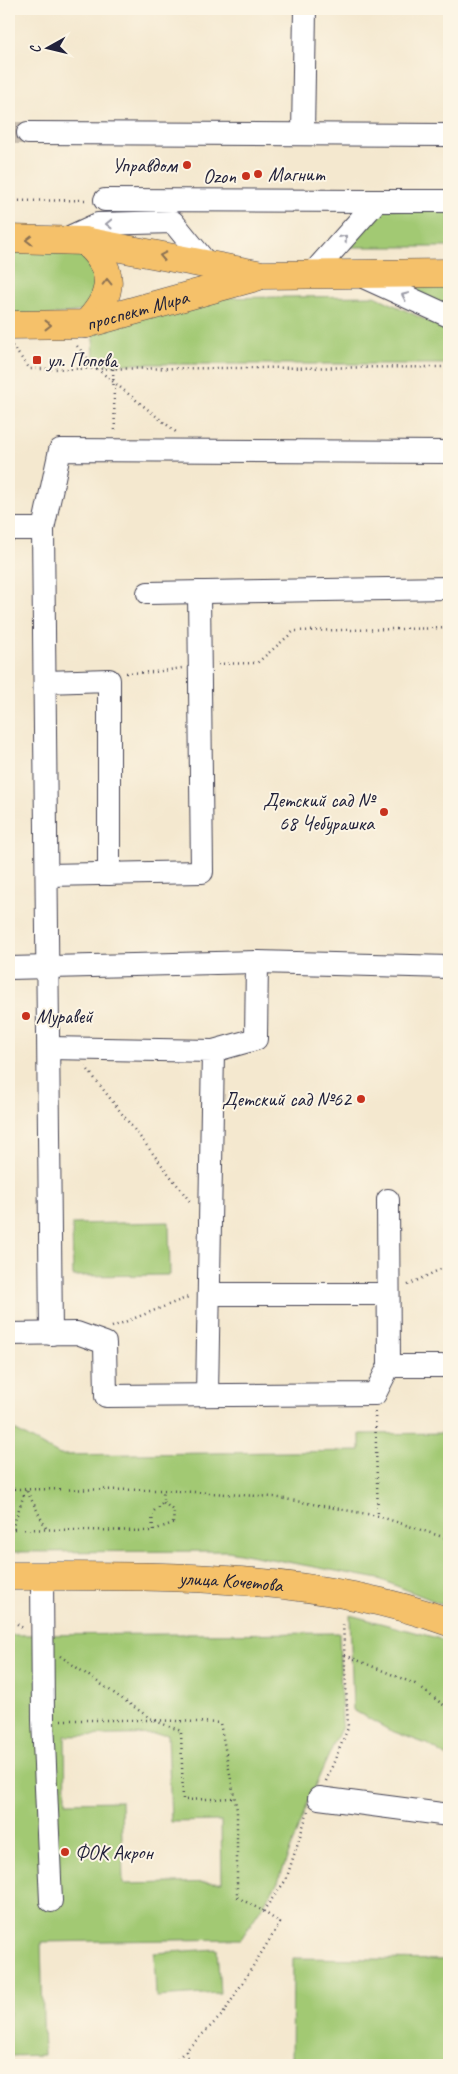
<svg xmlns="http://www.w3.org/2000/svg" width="458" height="2074" viewBox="0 0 458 2074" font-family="Caveat,sans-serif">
  <rect width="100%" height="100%" fill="#fcf5e5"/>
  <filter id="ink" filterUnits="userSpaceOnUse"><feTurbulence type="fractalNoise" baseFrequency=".02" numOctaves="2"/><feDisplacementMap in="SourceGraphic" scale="10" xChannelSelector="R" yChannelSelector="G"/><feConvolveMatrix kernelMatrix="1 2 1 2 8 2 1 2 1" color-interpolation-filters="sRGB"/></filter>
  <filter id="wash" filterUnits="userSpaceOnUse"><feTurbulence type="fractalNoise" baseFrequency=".0096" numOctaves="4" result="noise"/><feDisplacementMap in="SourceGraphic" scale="20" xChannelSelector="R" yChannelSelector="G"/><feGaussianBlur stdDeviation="1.12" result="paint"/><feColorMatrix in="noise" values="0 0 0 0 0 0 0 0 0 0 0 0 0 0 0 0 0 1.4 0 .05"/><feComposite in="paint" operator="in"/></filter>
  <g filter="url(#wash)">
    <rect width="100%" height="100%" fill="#f4e8cf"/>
    <g fill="#a2c973" stroke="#627657" fill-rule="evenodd">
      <polygon points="381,209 449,209 449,247 345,247"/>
      <polygon points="9,248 76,248 98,271 90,310 9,320"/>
      <polygon points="449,286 449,309 398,287"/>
      <polygon points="375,296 449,331 449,364 94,364 93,332 199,298"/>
      <polygon points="169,1222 170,1275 73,1276 72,1224"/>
      <polygon points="9,1427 60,1455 360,1451 360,1434 449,1433 449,1607 379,1579 228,1551 9,1552"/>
      <polygon points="350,1615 437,1638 449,1644 449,1758 429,1745 389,1730 353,1710"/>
      <path d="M339 1633 342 1726 310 1797 278 1882 241 1939 41 1942 44 2055 9 2056V1635ZM168 1734 171 1822 221 1821 222 1882 123 1884 121 1801 66 1802 65 1736Z"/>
      <polygon points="217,1949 220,1993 156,1997 154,1953"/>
      <polygon points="293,1958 449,1960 449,2065 292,2065"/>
    </g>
  </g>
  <g filter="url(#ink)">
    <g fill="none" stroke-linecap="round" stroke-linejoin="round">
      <polyline stroke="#cac0b1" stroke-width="22" stroke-dasharray="22 11" stroke-linecap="butt" points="9,133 28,133"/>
      <g stroke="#424051" stroke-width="24">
        <g id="minor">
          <polyline points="28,133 449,135"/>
          <polyline points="303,134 305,9"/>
          <polyline points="105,200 377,201"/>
          <polyline points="63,240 98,224 173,222 208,265"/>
          <polyline points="312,274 377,201 449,201"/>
          <polyline points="359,275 449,316"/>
          <polyline points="9,529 43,529"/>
          <polyline points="148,593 449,588"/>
          <polyline points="45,682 109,680 109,874"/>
          <polyline points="47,875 202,872 199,592"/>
          <polyline points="9,968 257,962 449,967"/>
          <polyline points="49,1048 213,1051 207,1395"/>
          <polyline points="213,1051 256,1039 257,962"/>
          <polyline points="388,1200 389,1366"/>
          <polyline points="209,1294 388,1294"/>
          <polyline points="9,1334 77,1333 105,1343 106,1396 375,1394 389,1366 449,1366"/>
          <polyline points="51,1334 43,529 60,450 449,452"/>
          <polyline points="42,1576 43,1720 51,1901"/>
          <polyline points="319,1798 449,1815"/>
        </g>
      </g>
      <g stroke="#424051" stroke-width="29">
        <g id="major">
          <polyline points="9,239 84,241 262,275 449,273"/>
          <path d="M84 241C116 269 115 294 86 324"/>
          <path id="s1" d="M9 325 86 324 256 277"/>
          <path id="s2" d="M9 1576C155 1576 310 1572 449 1622"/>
        </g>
      </g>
      <g stroke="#424051" stroke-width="2.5" stroke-dasharray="1 4" stroke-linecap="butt">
        <polyline points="9,201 86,200"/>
        <polyline points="12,346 30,369 449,367"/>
        <polyline points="77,346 96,368 176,432"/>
        <polyline points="113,369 115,431"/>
        <polyline points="218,664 257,663 294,631 449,628"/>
        <polyline points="126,673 155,672 182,668"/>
        <polyline points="85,1066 192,1204"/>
        <polyline points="408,1285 449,1265"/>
        <polyline points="112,1327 191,1296"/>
        <polyline points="375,1412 378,1516"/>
        <polyline points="9,1489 163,1490 274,1497 378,1516 449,1539"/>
        <polyline points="9,1529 153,1531 152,1513 163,1502 163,1490"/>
        <polyline points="12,1529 26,1489 46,1528"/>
        <polyline points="154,1530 173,1523 174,1511 163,1502"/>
        <polyline points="9,1618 24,1629"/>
        <polyline points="345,1655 415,1684 449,1709"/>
        <polyline points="60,1656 153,1720 181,1731 183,1800 235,1798"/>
        <polyline points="61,1720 153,1720 220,1723 237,1810 237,1897 263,1911 280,1923 223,2014 171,2065"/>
        <polyline points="326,1781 348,1728 343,1623"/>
        <polyline points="263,1911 286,1880 308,1811"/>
        <polyline points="186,2051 190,2065"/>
      </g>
      <use href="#minor" stroke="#fff" stroke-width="22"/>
      <use href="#major" stroke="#f5c16b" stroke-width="28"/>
    </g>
    <defs><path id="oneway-chevron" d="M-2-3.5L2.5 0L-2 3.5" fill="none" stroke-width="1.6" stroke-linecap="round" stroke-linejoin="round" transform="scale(1.25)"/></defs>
    <g stroke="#9c9ca7">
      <use href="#oneway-chevron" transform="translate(109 224) rotate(179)"/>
      <use href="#oneway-chevron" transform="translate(344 238) rotate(-49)"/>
      <use href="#oneway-chevron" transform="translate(405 296) rotate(-156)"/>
    </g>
    <g stroke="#8c7253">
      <use href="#oneway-chevron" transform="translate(29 240) rotate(-180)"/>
      <use href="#oneway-chevron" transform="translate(163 256) rotate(-169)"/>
      <use href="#oneway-chevron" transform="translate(107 282) rotate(-91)"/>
      <use href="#oneway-chevron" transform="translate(48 325)"/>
    </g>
  </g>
  <g fill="#c8321e" stroke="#fcf5e5" stroke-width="2">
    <circle cx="187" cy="165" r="5"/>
    <circle cx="258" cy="174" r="5"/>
    <circle cx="246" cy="176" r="5"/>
    <rect x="32" y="355" width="10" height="10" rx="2.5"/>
    <circle cx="384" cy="812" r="5"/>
    <circle cx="26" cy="1016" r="5"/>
    <circle cx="361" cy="1099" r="5"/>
    <circle cx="65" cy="1852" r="5"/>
  </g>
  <g text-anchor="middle" stroke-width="4" stroke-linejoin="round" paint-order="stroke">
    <g font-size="20" fill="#22223b" stroke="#fcf5e5" text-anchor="end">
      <text x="177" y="172">Управдом</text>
      <text x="268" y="181" text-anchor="start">Магнит</text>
      <text x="236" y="183">Ozon</text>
      <text x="47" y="367" text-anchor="start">ул. Попова</text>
      <text x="374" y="807">Детский сад №<tspan x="374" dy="23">68 Чебурашка</tspan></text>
      <text x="36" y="1023" text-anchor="start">Муравей</text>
      <text x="351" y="1106">Детский сад №62</text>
      <text x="75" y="1859" text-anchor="start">ФОК Акрон</text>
    </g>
    <g font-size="20" fill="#22223b" stroke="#fcf5e5">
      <text dy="7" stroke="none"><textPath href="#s1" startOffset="130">проспект Мира</textPath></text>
      <text dy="7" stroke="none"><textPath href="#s2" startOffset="222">улица Кочетова</textPath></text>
    </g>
  </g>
  <rect width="458" height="2074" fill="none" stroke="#fcf5e5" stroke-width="30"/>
  <g transform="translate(48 48) rotate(262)" stroke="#fcf5e5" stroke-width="4" paint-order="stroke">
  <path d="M0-4L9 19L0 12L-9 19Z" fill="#22223b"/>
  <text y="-8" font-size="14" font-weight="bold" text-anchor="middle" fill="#22223b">С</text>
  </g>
</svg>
